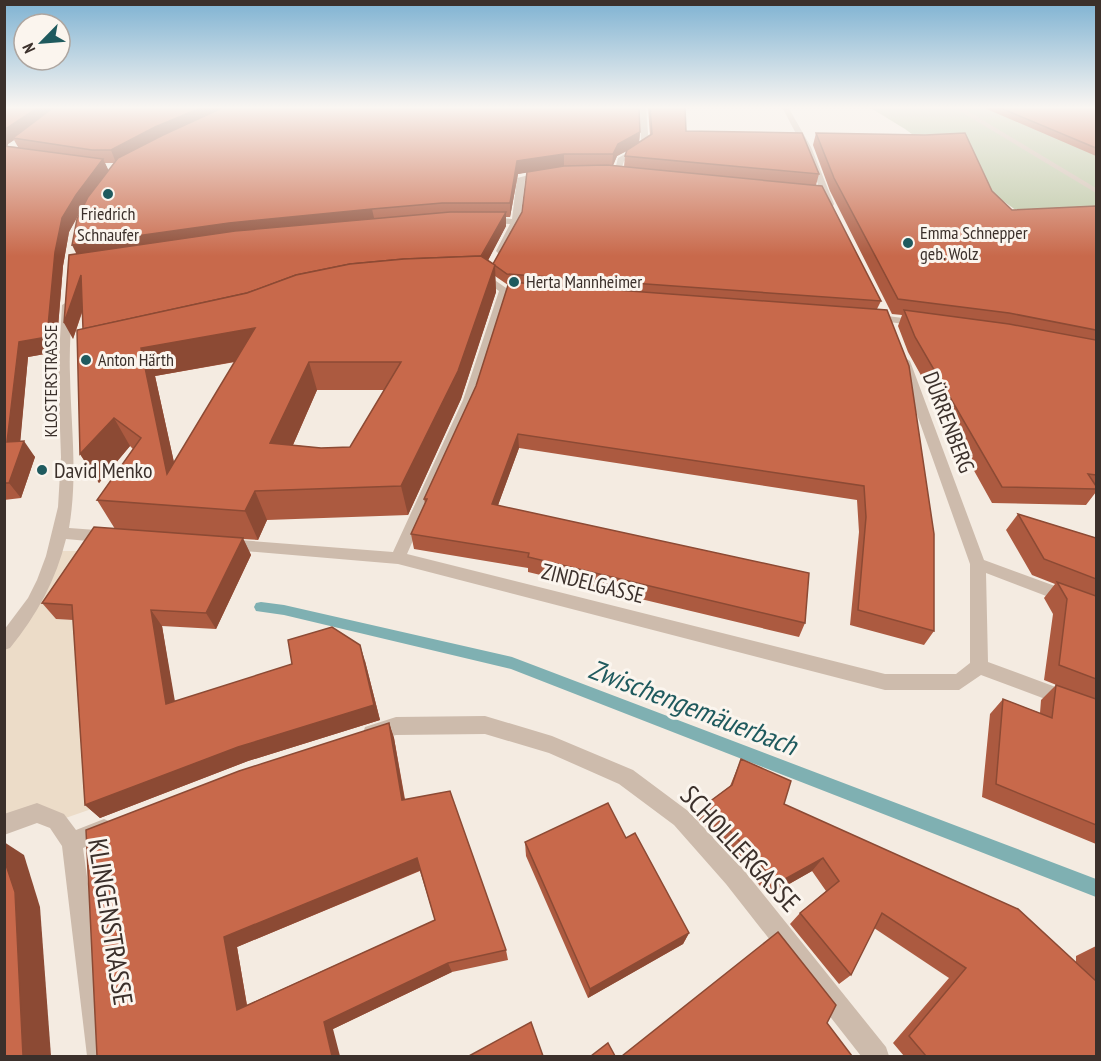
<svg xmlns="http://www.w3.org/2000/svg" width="1101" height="1061" viewBox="0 0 1101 1061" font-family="'PT Sans Narrow',sans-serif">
  <rect width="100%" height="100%" fill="#f4ebe1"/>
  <polygon fill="#b8c4a0" points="869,107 1022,107 1096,141 1096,269 905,129"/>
  <polygon fill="#ecdcc8" points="57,551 100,551 56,619 85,621 100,806 57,821 5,825 4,644"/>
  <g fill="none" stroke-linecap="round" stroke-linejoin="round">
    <polygon fill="#7fb0b2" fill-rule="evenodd" points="261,602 284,605 512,657 1096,879 1096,897 511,669 284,615 256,611 254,607 256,603"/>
    <g fill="#cdbbac" fill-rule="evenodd">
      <polygon points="640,107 646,107 649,146 624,161 620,173 614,173 618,158 641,145"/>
      <polygon points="782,107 788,107 811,147 834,204 833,206 826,204 803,147"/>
      <polygon points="953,107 961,107 1096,188 1096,193"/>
      <polygon points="545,171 549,173 548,175 525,180 520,222 504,253 498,253 496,251 510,224 487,223 483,220 487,217 512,219 517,178"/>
      <polygon points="486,274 509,290 475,400 407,554 885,674 956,674 970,663 970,564 898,361 904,357 910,361 984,560 1096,601 1096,615 986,573 988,662 1096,702 1096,718 981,675 959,690 885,690 398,564 221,549 218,545 221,541 226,539 393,552 463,400 499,291 482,279 481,277"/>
      <path d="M67 302 72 305C71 328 69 352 70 375 71 427 78 476 69 528L110 531 115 533 118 537 115 541 110 543 66 539C56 580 37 615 10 648L4 650V630L28 598 37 580 46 556 58 507 61 457 58 372 62 305Z"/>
      <polygon points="871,314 919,320 924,323 919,326 867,319 866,317"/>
      <polygon points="485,716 552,736 633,770 688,811 742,868 886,1047 889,1056 861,1056 726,884 674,825 619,784 549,753 485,734 396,735 372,742 365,739 363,733 365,727 396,717"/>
      <polygon points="37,803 64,814 76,830 104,819 111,822 114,829 111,836 83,848 112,1056 87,1056 62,846 50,828 37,823 4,835 4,814"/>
    </g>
  </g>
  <g fill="#ac5a40" fill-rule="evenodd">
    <path d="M4 107 640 132 639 142 650 135 648 107H685L686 131 819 174 816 185 881 301 877 309 934 631 924 645 850 625 859 532 857 500 519 448 498 505 805 623 799 637 528 572V568L414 549 411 534 425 503 424 499 476 386 508 285 495 276 496 292 461 399 408 515 267 520 258 540 243 539 251 555 216 629 162 626 174 701 365 661 380 720 248 761 100 818 85 805 73 620 56 619 42 603 115 529 97 500 133 449 130 446 99 483 80 454 83 329V310L73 339 76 254 83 207 69 232 63 266 56 352 28 357 20 441 35 457 21 498 4 500ZM14 140 18 147 7 146 8 144ZM627 151 625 156 624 167 613 166 617 156ZM105 163H115L108 171ZM527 172 522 212 493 264 488 260 506 226V217H510L518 174ZM235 362 174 463 155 376ZM317 390H384L350 447 321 448 293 445Z"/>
    <polygon points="982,107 1096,107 1096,156"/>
    <polygon points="816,133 992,191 1012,210 1096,206 1096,492 1086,505 992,503 908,352 898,326 902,315 892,314 830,191 813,145"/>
    <polygon points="1018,514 1096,538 1096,844 982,797 990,714 1003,699 1040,713 1041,700 1056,685 1069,690 1044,680 1053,614 1044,598 1055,584 1032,575 1006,530"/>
    <path d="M389 723 394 738 405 799 506 950 508 960 452 972 333 1029 97 1056ZM420 871 435 920 247 1005 237 947Z"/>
    <polygon points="741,759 784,804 1076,962 1076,956 1096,946 1096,1056 904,1056 893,1043 949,978 874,928 851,975 839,984 790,924 800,913 826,891 812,871 768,896 744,866 699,820 705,805 730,786"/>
    <polygon points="626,838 689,933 683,944 588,998 526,856 525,842"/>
  </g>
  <g fill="#8c4a34">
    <polygon points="39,107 61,107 13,138 14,140 8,144 5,155 4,130"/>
    <polygon points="203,107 234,107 116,163 111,150 155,127"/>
    <polygon points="640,132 639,144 617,156 612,167 613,154 618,144"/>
    <polygon points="564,154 564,167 518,174 510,217 510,203 517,161"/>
    <polygon points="103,159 109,171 82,208 69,232 63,266 56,352 28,357 19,456 24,441 35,457 21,498 9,483 7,442 19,342 55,252 62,218 76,195"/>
    <polygon points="372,209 375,222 79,259 72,245 229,223"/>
    <polygon points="506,212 506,226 482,272 481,257"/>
    <polygon points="495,265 496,292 461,399 408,515 401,486"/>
    <polygon points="81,275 89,290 73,339 64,323"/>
    <polygon points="255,328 265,356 155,376 183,503 167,474 141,348"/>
    <polygon points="309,362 317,390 281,472 270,443"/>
    <polygon points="114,418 130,446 99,483 80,454"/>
    <polygon points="518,434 519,448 493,519 492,504"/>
    <polygon points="255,491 267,520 258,540 245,511"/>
    <polygon points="243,538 251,555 216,629 206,613"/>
    <polygon points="151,610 162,626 178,719 166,704"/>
    <polygon points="360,645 365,661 380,720 248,761 100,818 85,805"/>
    <polygon points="389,723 394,738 407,814 402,800"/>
    <polygon points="4,842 24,855 40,907 51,1056 23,1056 4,859"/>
    <polygon points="417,858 421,870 237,947 249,1018 237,1010 224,937"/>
    <polygon points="823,858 812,871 768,896 776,884"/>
    <polygon points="689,933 683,944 588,998 590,989"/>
    <polygon points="448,963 452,972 333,1029 340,1056 332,1056 324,1022"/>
  </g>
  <g fill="#c8694b" stroke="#8c4a34" stroke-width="1.5" fill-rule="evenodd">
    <polygon points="4,107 39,107 4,130"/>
    <polygon points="54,107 203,107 155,127 111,150 92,150 13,138"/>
    <polygon points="224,107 639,107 640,132 618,144 613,154 564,154 517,161 510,203 442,203 372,209 229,223 72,245 77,219 88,197 118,158 163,135"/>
    <polygon points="650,107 685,107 686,131 802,133 819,174 625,156 627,150 652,134"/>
    <polygon points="998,107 1096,107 1096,148"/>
    <polygon points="816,133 925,135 965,133 992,191 1012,210 1096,206 1096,330 1009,313 898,299 834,178"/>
    <polygon points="4,146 103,159 76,195 62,218 55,252 47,337 19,342 7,442 24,441 9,483 4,483"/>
    <polygon points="607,165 822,186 881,301 507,274 493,264 522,212 527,172 564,166"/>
    <polygon points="450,212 506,212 481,256 404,259 350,264 296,275 247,293 83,329 81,275 64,323 69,255 235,231"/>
    <path d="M481 256 495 265 458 371 401 486 255 491 245 511 97 500 141 438 114 418 80 454 77 330 247 293 296 275 350 264 404 259ZM255 328 167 474 141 348ZM309 362H401L350 447 321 448 270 443Z"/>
    <polygon points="509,282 887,310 909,366 934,534 934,631 858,610 866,517 864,486 518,434 492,504 809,573 805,623 528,557 529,553 411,534 427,499 424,499 476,386"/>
    <polygon points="904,310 1009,324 1096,340 1096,475 1088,474 1096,486 1096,489 1002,487 915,337"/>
    <polygon points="1018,514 1096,538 1096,579 1044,559"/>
    <polygon points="94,527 243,538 206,613 151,610 166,704 292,664 288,640 332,627 360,645 374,705 238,747 85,805 72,605 42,603"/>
    <polygon points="1057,582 1096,596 1096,679 1059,665 1067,599"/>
    <polygon points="1056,685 1096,699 1096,825 996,784 1003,699 1052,718"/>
    <path d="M389 723 402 800 450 791 506 950 448 963 324 1022 332 1056H97L86 830 239 771ZM417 858 435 920 237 1010 224 937Z"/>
    <polygon points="741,759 791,781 784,804 1018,909 1096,981 1096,1056 926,1056 909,1036 966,968 882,913 851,975 800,913 839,881 823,858 776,884 751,853 705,805 732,785"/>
    <polygon points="608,803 626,838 635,833 689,933 590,989 525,842"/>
    <polygon points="4,859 15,892 23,1056 4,1056"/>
    <polygon points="778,932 836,1005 827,1023 852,1056 622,1056"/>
    <polygon points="531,1022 543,1056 469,1056"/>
    <polygon points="608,1043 615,1056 591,1056"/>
  </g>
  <linearGradient id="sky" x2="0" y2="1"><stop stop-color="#7eb2d2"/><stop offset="0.42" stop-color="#faf6f2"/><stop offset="1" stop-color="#faf6f2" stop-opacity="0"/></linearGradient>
  <rect width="1101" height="256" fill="url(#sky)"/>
  <g fill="#1f5a5e" stroke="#fbf5ee" stroke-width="2">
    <circle cx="108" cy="194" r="6"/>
    <circle cx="908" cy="243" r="6"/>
    <circle cx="514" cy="282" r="6"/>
    <circle cx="86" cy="360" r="6"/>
    <circle cx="42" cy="470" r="6"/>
  </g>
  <g text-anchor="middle" stroke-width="6" stroke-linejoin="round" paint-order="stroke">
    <g font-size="18" fill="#3b302b" stroke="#fbf5ee" text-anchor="start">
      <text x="108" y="220" text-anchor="middle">Friedrich<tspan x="108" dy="21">Schnaufer</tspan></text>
      <text x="920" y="239">Emma Schnepper<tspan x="920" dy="21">geb. Wolz</tspan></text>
      <text x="526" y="288">Herta Mannheimer</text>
      <text x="98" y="366">Anton Härth</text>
    </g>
    <g font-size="18" fill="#3b302b" stroke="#fbf5ee">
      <text transform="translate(51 381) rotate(-90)" y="6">KLOSTERSTRASSE</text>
    </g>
    <g font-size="22" fill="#3b302b" stroke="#fbf5ee">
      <text transform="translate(949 422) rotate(69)" y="8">DÜRRENBERG</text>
      <text transform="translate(593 583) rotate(14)" y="8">ZINDELGASSE</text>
    </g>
    <g font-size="22" fill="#3b302b" stroke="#fbf5ee" text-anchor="start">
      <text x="54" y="478">David Menko</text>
    </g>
    <g font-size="27" fill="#3b302b" stroke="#fbf5ee">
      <text transform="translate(740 849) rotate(47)" y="9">SCHOLLERGASSE</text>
      <text transform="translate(110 922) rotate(81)" y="9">KLINGENSTRASSE</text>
    </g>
    <g font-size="28" font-style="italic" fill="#1f5a5e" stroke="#fbf5ee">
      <text transform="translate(693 707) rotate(21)" y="10">Zwischengemäuerbach</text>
    </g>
  </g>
  <rect width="1101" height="1061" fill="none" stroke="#3b302b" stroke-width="12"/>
  <g transform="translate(42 42) rotate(245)"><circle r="28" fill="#fbf5ee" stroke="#aea6a0" stroke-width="1.5"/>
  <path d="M0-4.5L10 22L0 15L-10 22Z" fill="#1f5a5e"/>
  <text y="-9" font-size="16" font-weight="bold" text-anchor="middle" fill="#3b302b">N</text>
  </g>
</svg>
